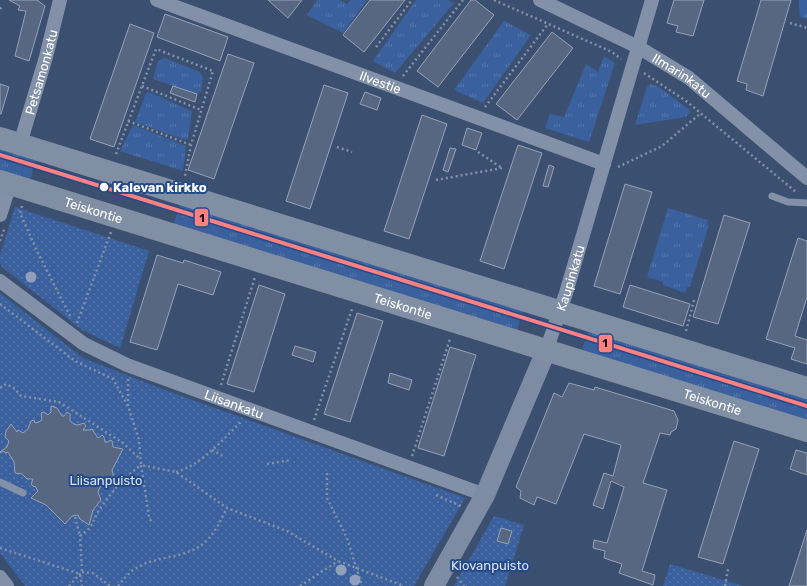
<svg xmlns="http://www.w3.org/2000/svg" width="807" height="586" viewBox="0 0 807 586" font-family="Rubik,sans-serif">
  <defs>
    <pattern id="grass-tufts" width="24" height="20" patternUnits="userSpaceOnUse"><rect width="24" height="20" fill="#3a609d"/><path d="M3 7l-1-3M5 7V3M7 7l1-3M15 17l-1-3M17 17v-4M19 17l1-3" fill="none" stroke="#5878ac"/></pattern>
    <pattern id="forest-firs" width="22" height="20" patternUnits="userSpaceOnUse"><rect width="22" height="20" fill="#3a609d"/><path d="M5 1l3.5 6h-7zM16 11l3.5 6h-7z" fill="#5878ac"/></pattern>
    <pattern id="park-dots" width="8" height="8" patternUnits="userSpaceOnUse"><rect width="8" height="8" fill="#3a609d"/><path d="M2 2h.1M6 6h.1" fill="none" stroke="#5878ac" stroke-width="1.8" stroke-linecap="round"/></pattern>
  </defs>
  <rect width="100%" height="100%" fill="#3b5071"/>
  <g fill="url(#grass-tufts)">
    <polygon points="317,0 339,0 347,4 351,0 367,0 343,33 307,15"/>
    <polygon points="416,0 447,0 454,3 395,73 373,61"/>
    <polygon points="504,21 531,35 483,103 454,90"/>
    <polygon points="604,56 615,63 589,142 545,128 550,114 564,117 586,64 598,72"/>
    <polygon points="165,58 200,72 203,78 201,92 197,94 153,79 158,61"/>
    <polygon points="651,84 659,87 691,111 686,117 635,125 647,87"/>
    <polygon points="149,92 192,111 188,139 185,140 135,122 146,93"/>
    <polygon points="133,125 186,146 183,171 120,151"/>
    <polygon points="0,146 36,158 30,181 0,172"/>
    <polygon points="181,201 523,307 517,332 173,226"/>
    <polygon points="668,208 708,220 707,225 709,225 690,287 687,287 685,293 663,285 663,282 647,277"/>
    <polygon points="589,328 807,396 807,422 581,354"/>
  </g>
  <polygon fill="url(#forest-firs)" points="799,0 807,0 807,19 800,17"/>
  <g fill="url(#park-dots)">
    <polygon points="15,207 149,251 120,348 82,330 2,267 0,263 0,255"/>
    <polygon points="0,293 83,358 165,390 465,498 414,586 25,586 0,553"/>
    <polygon points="494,516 524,525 505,586 454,586"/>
    <polygon points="670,564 743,586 663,586"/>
  </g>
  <g fill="#576782" stroke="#96a2b5">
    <polygon points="9,0 37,0 45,6 29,61 15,56 26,11 18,10 20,6"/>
    <polygon points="268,0 302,0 288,18"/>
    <polygon points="370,0 405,0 364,52 343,35"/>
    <polygon points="471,0 475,0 494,15 438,87 417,71"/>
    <polygon points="674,0 704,0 693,36 676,32 678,26 667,23"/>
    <polygon points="761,0 791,0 763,96 746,90 747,84 737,81"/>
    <polygon points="165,14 228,37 220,61 157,37"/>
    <polygon points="130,24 154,33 114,147 90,139"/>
    <polygon points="552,32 573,48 517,120 496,104"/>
    <polygon points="228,54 254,63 214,179 188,170"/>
    <polygon points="0,84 9,87 1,114 0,114"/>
    <polygon points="324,85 348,93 310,209 286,201"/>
    <polygon points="173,86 197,94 195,102 170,93"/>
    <polygon points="365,92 381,98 377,110 360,104"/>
    <polygon points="422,115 447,124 409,239 384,231"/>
    <polygon points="467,128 482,133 476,150 462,145"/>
    <polygon points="518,145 542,153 504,269 480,261"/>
    <polygon points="450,148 456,149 448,172 443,170"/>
    <polygon points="549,165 554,167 548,187 543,186"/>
    <polygon points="625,184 652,192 620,294 594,286"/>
    <polygon points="724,215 750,223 718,324 693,317"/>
    <polygon points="798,238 807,241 807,297 795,336 807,340 807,364 791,359 795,348 766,339"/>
    <polygon points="157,255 183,263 184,260 221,272 213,295 178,284 157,350 130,342"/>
    <polygon points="259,285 285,294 254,392 227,384"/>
    <polygon points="630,285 690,304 683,326 623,307"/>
    <polygon points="357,313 383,321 350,422 324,414"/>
    <polygon points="295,346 316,352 313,362 292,355"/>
    <polygon points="450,347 476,355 444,456 418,448"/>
    <polygon points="390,373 412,380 409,390 388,383"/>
    <polygon points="569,383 594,390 595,387 674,411 678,420 676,429 671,432 670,435 660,433 643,483 667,490 642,571 655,575 653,585 619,573 622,564 604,558 605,551 593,548 594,540 607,543 624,487 611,481 603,509 593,505 604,473 613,476 621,445 584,434 556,504 537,497 534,505 520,498 521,491 516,487 554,393 562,397"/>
    <polygon points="51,406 57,408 62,416 64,416 67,412 70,414 70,421 74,424 78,425 84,423 86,426 83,430 89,430 92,429 98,438 102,435 104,437 105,442 108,442 110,440 112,441 113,447 123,449 112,470 114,479 100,487 98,492 101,500 93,510 89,525 80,519 78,515 72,516 65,524 46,505 31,498 38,491 35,486 34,487 31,484 33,479 27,479 22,474 15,473 14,462 8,452 5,453 4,451 0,453 0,452 7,447 9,441 5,437 6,431 11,424 17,432 18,430 23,433 28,429 31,421 34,420 35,423 39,422 42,420 41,413 44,412 48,415 51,412"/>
    <polygon points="734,441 759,449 723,564 698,557"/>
    <polygon points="796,450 807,453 807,475 790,469"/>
    <polygon points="501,528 512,531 508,544 497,541"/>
    <polygon points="807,530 807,586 789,586"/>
  </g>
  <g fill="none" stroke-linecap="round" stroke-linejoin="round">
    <g stroke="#8291a7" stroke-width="2.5" stroke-dasharray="2 3" stroke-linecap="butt">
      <polyline points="494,0 612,52 621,59"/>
      <polyline points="0,9 3,5"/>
      <polyline points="790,23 807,28"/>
      <polyline points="376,47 412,0"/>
      <polyline points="644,73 686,101 796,192"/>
      <polyline points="403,76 463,0"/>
      <polyline points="142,86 201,110"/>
      <polyline points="485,107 548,24"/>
      <polyline points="128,121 191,145"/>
      <polyline points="337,147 352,152"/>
      <polyline points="478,152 502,168"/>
      <polyline points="116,154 156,49 213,71 191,145 185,176"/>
      <polyline points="618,167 662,146 701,113"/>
      <polyline points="436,180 502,168"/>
      <polyline points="22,206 20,213 37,251 70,316"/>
      <polyline points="0,241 5,227"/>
      <polyline points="0,304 75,361 113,379 128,406 139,440 141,465 176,472 227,508 287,531 338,561 404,586"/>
      <polyline points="77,323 111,232"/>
      <polyline points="686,331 694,300"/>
      <polyline points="128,379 128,406"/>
      <polyline points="221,385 255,277"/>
      <polyline points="0,388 6,384 14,388 21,396 59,402 123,443 140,459"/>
      <polyline points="314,420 352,309"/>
      <polyline points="212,450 223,456"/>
      <polyline points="412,456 450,339"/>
      <polyline points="267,464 291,460"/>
      <path d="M176 472C203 464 222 440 242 421"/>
      <polyline points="327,473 327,498 347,538 362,586"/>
      <polyline points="436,495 461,506"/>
      <polyline points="75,517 80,536"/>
      <polyline points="0,548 80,574 82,586"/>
      <polyline points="82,572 93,573 110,586"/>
      <polyline points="457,577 464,586"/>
      <path d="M69 586 82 572 80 536C96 525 92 519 102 506 113 490 125 477 141 465L149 517 152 523"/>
      <path d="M118 586C124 579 130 571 138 567 159 555 188 559 206 541 216 532 221 519 227 508"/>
      <polyline points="300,586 338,561"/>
      <polyline points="725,586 728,569"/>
    </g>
    <g stroke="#8291a7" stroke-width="7">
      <polyline points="772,196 788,202 807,203"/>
      <polyline points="0,482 23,493"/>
    </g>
    <g stroke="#8291a7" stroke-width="14">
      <path id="s1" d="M157 0 604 164"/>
      <path id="s2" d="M540 0 638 47 689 78 807 178"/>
      <path id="s3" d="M20 144 46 57 60 0"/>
      <polyline points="0,215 10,184"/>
      <path id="s4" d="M0 281 84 344 127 365 485 495"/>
      <path id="s5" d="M546 351 566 293 652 0"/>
      <polyline points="0,577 7,586"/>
    </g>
    <polyline stroke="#7d8ca2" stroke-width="20" points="434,586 485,495 546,351"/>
    <g stroke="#818fa4" stroke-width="22">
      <polyline points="0,138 807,388"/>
      <path id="s6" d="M0 181 807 431"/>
    </g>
    <g stroke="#254a87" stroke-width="7">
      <polyline id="rail-1" points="0,155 807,406"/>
    </g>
    <use href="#rail-1" stroke="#ff8080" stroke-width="4"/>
  </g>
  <g fill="#90a0bb">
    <circle cx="31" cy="277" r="5.5"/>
    <circle cx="341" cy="570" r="5.5"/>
    <circle cx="355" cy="580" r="5.5"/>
  </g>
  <circle fill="#fff" stroke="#254a87" stroke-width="1.5" cx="104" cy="187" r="5"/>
  <g text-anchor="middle" stroke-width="4" stroke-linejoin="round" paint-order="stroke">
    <g font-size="13" fill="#fff" stroke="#254a87">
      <text dy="5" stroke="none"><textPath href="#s3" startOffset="75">Petsamonkatu</textPath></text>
      <text dy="5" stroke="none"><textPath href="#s2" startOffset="161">Ilmarinkatu</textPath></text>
      <text dy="5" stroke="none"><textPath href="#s1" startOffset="238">Ilvestie</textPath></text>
      <text dy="5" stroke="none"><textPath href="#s6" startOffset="98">Teiskontie</textPath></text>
      <text dy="5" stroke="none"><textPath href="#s5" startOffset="77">Kaupinkatu</textPath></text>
      <text dy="5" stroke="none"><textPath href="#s6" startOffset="422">Teiskontie</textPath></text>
      <text dy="5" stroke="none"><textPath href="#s6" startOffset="746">Teiskontie</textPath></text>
      <text dy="5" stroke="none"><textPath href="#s4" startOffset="267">Liisankatu</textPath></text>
    </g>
    <g font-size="13" font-weight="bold" fill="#fff" stroke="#254a87" text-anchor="start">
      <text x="113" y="192">Kalevan kirkko</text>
    </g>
    <g font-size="13" fill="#d5e2f7" stroke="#254a87">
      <text x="106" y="485">Liisanpuisto</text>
      <text x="490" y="570">Kiovanpuisto</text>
    </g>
  </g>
  <g stroke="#254a87" stroke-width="1.5">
    <rect x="194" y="208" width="15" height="19" rx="4" fill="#ff8080"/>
    <rect x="598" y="334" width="15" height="19" rx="4" fill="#ff8080"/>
  </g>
  <g font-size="11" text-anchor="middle" font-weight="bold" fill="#111">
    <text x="202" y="222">1</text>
    <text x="605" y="347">1</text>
  </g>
</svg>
